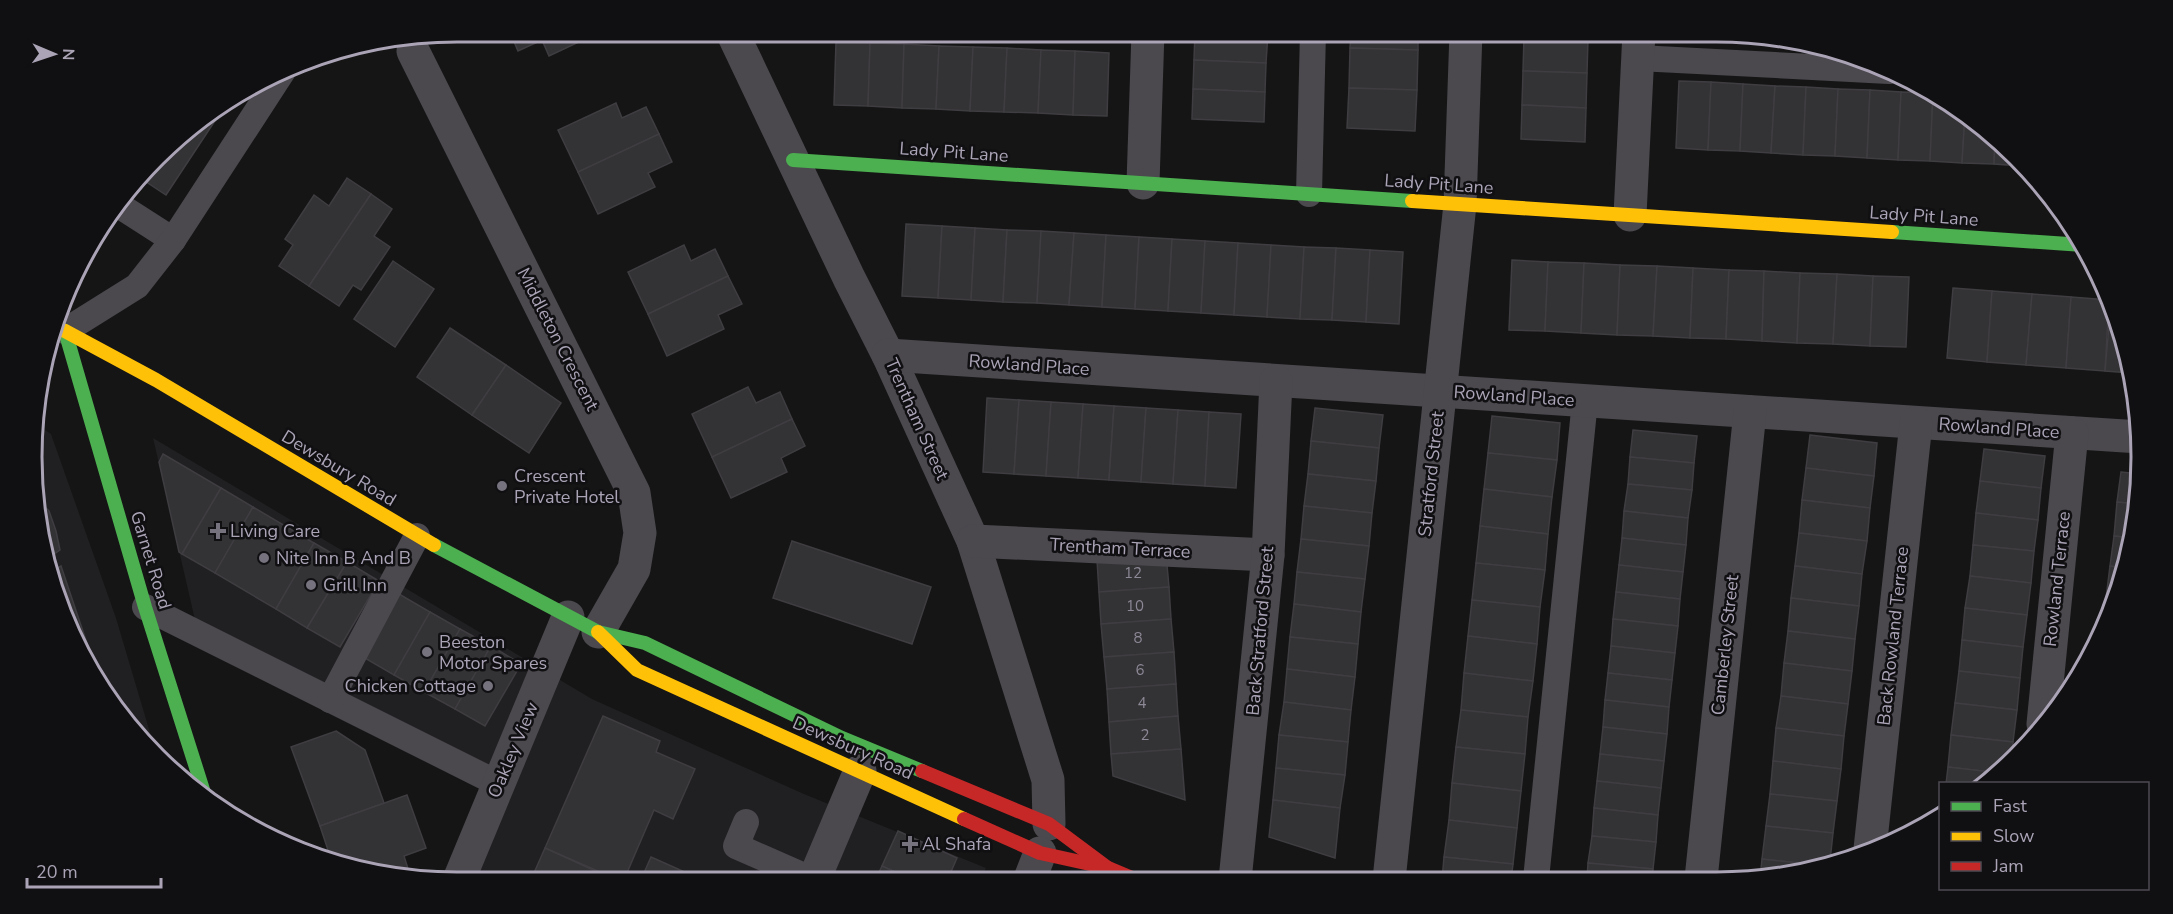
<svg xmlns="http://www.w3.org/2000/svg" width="2173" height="914" viewBox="0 0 2173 914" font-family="'Nunito Sans',sans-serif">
  <rect width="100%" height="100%" fill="#151515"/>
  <g fill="#201f21">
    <polygon points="36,424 51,434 116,618 157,756 137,738 89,670 40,540"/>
    <polygon points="153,438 592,699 804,794 986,868 980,881 458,882 498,784 198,633"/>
  </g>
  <g fill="#333234" stroke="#3f3d41" stroke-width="1.5">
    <polygon points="510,32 595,32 596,34 549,56 542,40 518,51"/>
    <polygon points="1195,32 1268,33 1266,63 1194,60"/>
    <polygon points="1351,32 1418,32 1418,50 1350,48"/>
    <polygon points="1524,32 1589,32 1588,39 1524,37"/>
    <polygon points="1524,37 1588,39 1587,73 1523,71"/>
    <polygon points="836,42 870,43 868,106 834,105"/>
    <polygon points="870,43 904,44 902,108 868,106"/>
    <polygon points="904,44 939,46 936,109 902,108"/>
    <polygon points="939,46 973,47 970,111 936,109"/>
    <polygon points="973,47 1007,48 1004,112 970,111"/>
    <polygon points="1007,48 1041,50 1038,113 1004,112"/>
    <polygon points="1350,48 1418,50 1417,90 1349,88"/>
    <polygon points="1041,50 1075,51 1073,115 1038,113"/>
    <polygon points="1075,51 1109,53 1107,116 1073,115"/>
    <polygon points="1194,60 1266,63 1265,92 1193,89"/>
    <polygon points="1523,71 1587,73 1586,108 1522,105"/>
    <polygon points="1679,81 1711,82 1708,150 1676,148"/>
    <polygon points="1711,82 1743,84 1740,151 1708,150"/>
    <polygon points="1743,84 1775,86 1771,153 1740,151"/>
    <polygon points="1775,86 1806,87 1803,155 1771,153"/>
    <polygon points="1806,87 1838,89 1835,156 1803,155"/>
    <polygon points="1349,88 1417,90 1415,131 1347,128"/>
    <polygon points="1193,89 1265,92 1264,122 1192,119"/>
    <polygon points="1838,89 1870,90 1867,158 1835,156"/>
    <polygon points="1870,90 1901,92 1898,160 1867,158"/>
    <polygon points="1901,92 1933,93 1930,161 1898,160"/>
    <polygon points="1933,93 1965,114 1962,163 1930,161"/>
    <polygon points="230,98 166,195 142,179 177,137"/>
    <polygon points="616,103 622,118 646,107 659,134 578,172 558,130"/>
    <polygon points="1522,105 1586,108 1585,142 1521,139"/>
    <polygon points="1965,114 1995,136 1994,164 1962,163"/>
    <polygon points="659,134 672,162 648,173 655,187 598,214 578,172"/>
    <polygon points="1995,136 1996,137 2023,166 1994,164"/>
    <polygon points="347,178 371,194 309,286 279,266 293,245 285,239 314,195 329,206"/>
    <polygon points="371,194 392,209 374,236 390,247 361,290 353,285 339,306 309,286"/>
    <polygon points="906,224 942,226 938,298 902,296"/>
    <polygon points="942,226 975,228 971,300 938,298"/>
    <polygon points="975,228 1007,230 1003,302 971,300"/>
    <polygon points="1007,230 1041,231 1037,303 1003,302"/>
    <polygon points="1041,231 1074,233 1069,305 1037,303"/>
    <polygon points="1074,233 1106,235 1102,307 1069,305"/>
    <polygon points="1106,235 1139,237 1135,309 1102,307"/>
    <polygon points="1139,237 1172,239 1168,311 1135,309"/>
    <polygon points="1172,239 1205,241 1201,313 1168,311"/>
    <polygon points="1205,241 1238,243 1234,315 1201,313"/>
    <polygon points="1238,243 1271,245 1267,317 1234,315"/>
    <polygon points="684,245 691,261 715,249 728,276 648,314 628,272"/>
    <polygon points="1271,245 1304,247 1300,319 1267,317"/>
    <polygon points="1304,247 1336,248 1332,320 1300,319"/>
    <polygon points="1336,248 1370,250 1366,322 1332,320"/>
    <polygon points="1370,250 1403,252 1399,324 1366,322"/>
    <polygon points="1512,260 1548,262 1545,331 1509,330"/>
    <polygon points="393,261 434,289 395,347 354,319"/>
    <polygon points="1548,262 1584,263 1581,333 1545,331"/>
    <polygon points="1584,263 1620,265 1617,335 1581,333"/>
    <polygon points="1620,265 1657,266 1653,336 1617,335"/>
    <polygon points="1657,266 1693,268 1690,338 1653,336"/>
    <polygon points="1693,268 1729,270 1726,339 1690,338"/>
    <polygon points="1729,270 1764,271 1762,341 1726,339"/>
    <polygon points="1764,271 1800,273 1797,343 1762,341"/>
    <polygon points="1800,273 1837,274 1833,344 1797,343"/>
    <polygon points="1837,274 1873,276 1870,346 1833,344"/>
    <polygon points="728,276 742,304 718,315 724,329 667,356 648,314"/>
    <polygon points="1873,276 1909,277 1906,347 1870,346"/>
    <polygon points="1953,288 1992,291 1987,362 1947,358"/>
    <polygon points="1992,291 2032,294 2026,365 1987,362"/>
    <polygon points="2032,294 2071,297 2066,368 2026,365"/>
    <polygon points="2071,297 2109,300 2105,371 2066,368"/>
    <polygon points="2111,303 2127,347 2131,373 2105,371"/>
    <polygon points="450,328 506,365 472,415 417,377"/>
    <polygon points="506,365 561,403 529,453 472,415"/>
    <polygon points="748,387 756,403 780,392 792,419 712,457 692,414"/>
    <polygon points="987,398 1019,400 1014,474 983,472"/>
    <polygon points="1019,400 1051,402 1046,476 1014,474"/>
    <polygon points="1051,402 1083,404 1078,478 1046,476"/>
    <polygon points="1083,404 1114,406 1109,480 1078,478"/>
    <polygon points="1114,406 1146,408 1141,482 1109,480"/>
    <polygon points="1146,408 1178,410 1173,484 1141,482"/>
    <polygon points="1315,408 1383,415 1379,448 1311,441"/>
    <polygon points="1178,410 1209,412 1205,486 1173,484"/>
    <polygon points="1209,412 1241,414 1236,488 1205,486"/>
    <polygon points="1492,416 1560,423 1557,460 1488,453"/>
    <polygon points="792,419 805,446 781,458 787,472 731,498 712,457"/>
    <polygon points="1633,430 1697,436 1694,463 1630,457"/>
    <polygon points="1810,435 1877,443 1874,476 1806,468"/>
    <polygon points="1311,441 1379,448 1376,481 1308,474"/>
    <polygon points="1984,449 2045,456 2041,488 1980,481"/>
    <polygon points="1488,453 1557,460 1552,497 1484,489"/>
    <polygon points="163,454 221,488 182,554 179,552 159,462"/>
    <polygon points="1630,457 1694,463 1692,490 1628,484"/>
    <polygon points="1806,468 1874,476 1870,508 1802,500"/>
    <polygon points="2121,472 2139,474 2138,504 2117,502"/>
    <polygon points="1308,474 1376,481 1372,513 1304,506"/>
    <polygon points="1980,481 2041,488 2038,520 1976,513"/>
    <polygon points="1628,484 1692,490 1688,518 1624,511"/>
    <polygon points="221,488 253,507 215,573 182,554"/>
    <polygon points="1484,489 1552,497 1548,534 1480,526"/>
    <polygon points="38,500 49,511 56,531 60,550 47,559 40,540"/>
    <polygon points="1802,500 1870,508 1867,541 1799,533"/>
    <polygon points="2117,502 2138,504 2132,538 2114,536"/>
    <polygon points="1304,506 1372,513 1369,546 1301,539"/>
    <polygon points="253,507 314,543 276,609 215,573"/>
    <polygon points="1624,511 1688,518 1686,545 1622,538"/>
    <polygon points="1976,513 2038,520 2034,551 1973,545"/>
    <polygon points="1480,526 1548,534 1545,570 1476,563"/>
    <polygon points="1799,533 1867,541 1862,574 1795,566"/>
    <polygon points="2114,536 2132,538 2125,568 2110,566"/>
    <polygon points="1622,538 1686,545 1683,572 1619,565"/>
    <polygon points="1301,539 1369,546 1365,579 1297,572"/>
    <polygon points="792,541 931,587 912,644 773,598"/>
    <polygon points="314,543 347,562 307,628 276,609"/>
    <polygon points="1973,545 2034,551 2031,583 1970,576"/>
    <polygon points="1166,554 1169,587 1099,592 1097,560"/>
    <polygon points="347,562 379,581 340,647 307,628"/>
    <polygon points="1476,563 1545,570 1540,607 1472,600"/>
    <polygon points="1619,565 1683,572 1680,599 1616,592"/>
    <polygon points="61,566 102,688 89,670 52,572"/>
    <polygon points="1795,566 1862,574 1859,606 1791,598"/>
    <polygon points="2110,566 2125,568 2116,599 2106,598"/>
    <polygon points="1297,572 1365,579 1361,612 1294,604"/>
    <polygon points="1970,576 2031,583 2027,615 1965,608"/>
    <polygon points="1169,587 1171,619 1101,624 1099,592"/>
    <polygon points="1616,592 1680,599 1678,626 1613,619"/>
    <polygon points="399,594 430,612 394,675 363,657"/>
    <polygon points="1791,598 1859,606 1855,639 1788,631"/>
    <polygon points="2106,598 2116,599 2103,625"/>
    <polygon points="1472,600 1540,607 1537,644 1468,636"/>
    <polygon points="1294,604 1361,612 1358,644 1290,637"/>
    <polygon points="1965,608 2027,615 2023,647 1962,640"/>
    <polygon points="430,612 460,629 424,692 394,675"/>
    <polygon points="1171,619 1174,652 1104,657 1101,624"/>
    <polygon points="1613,619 1678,626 1675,653 1611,646"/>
    <polygon points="460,629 491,646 455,709 424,692"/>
    <polygon points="1788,631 1855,639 1852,671 1784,663"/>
    <polygon points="1468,636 1537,644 1533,681 1464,673"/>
    <polygon points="1290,637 1358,644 1355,677 1287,669"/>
    <polygon points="1962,640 2023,647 2020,678 1959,671"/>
    <polygon points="491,646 521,664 485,726 455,709"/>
    <polygon points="1611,646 1675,653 1672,680 1608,673"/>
    <polygon points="1174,652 1176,684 1107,689 1104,657"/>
    <polygon points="1784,663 1852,671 1848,704 1781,696"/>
    <polygon points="1287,669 1355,677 1351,710 1284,702"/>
    <polygon points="1959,671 2020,678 2017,710 1955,703"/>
    <polygon points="1464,673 1533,681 1528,717 1461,710"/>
    <polygon points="1608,673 1672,680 1669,707 1605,700"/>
    <polygon points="1176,684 1178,716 1109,722 1107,689"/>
    <polygon points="1781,696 1848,704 1844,736 1776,728"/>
    <polygon points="1605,700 1669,707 1667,734 1603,727"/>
    <polygon points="1284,702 1351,710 1348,742 1279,735"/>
    <polygon points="1955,703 2017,710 2013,742 1951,735"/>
    <polygon points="1461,710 1528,717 1525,754 1456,747"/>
    <polygon points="603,716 660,741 656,752 695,769 673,819 654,810 623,882 545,848"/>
    <polygon points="1178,716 1181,749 1111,754 1109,722"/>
    <polygon points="1603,727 1667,734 1664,761 1600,754"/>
    <polygon points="1776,728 1844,736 1841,769 1773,761"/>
    <polygon points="336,731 365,750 384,803 320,826 291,747"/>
    <polygon points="1279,735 1348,742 1345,775 1276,768"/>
    <polygon points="1951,735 2013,742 2011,761 2000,773 1948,767"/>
    <polygon points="1456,747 1525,754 1521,791 1452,783"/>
    <polygon points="1181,749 1185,800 1113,776 1111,754"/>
    <polygon points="1600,754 1664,761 1661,788 1597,781"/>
    <polygon points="1773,761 1841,769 1837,801 1770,794"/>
    <polygon points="1948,767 2000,773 1987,784 1946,784"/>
    <polygon points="1276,768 1345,775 1340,808 1273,800"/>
    <polygon points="1597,781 1661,788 1658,815 1594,808"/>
    <polygon points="1452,783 1521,791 1517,828 1449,820"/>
    <polygon points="1770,794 1837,801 1833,833 1766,826"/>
    <polygon points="407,795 426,848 404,856 410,875 332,862 320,826"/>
    <polygon points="1273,800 1340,808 1335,858 1269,837"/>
    <polygon points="1594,808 1658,815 1656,842 1592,836"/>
    <polygon points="1449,820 1517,828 1513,864 1444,857"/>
    <polygon points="1766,826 1833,833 1830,861 1818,865 1762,859"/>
    <polygon points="898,831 957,858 947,881 915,881 882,866"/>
    <polygon points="1592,836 1656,842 1653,869 1588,863"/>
    <polygon points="545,848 602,874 598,882 530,882"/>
    <polygon points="651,857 707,882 640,882"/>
    <polygon points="1444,857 1513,864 1511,880 1442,880"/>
    <polygon points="1762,859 1818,865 1772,879 1760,879"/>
    <polygon points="1588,863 1653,869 1652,879 1587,879"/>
    <polygon points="882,866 915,881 875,881"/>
  </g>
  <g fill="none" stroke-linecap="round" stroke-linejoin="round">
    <g stroke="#4b484e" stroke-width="26">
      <polyline points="1638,58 1889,71"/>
      <polyline points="1309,194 1313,32"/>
      <polyline points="120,206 173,240"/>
      <polyline points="65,331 137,286 173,240 283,71"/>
      <polyline points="145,607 499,784"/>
      <polyline points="330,700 417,536"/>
      <polyline points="746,822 736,846 813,880"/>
      <polyline points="1536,879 1585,401"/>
    </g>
    <g stroke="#4b484e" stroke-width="33">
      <polyline points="732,32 849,278 888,355 973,541 1048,780 1049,824"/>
      <polyline points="413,51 634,493 640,533 634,569 598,632"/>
      <polyline points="1143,183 1148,32"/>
      <polyline points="1630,215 1639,32"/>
      <polyline points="888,355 2140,437"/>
      <polyline points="973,541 1268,555"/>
      <polyline points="2043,724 2072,433"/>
      <polyline points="1870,849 1916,423"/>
      <polyline points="1701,879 1750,412"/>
      <polyline points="1235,880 1268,555 1276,381"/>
      <polyline points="1389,880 1460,204 1466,32"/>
      <polyline points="1029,881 1040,853"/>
      <polyline points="458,882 568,617"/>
      <polyline points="813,882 860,771"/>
    </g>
    <g stroke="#4caf50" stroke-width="14">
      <polyline points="793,160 1412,201"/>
      <polyline points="1892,232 2083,245"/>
      <polyline points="65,331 145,607 206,799"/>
      <polyline points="434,545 598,632 645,643 842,738 922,771"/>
    </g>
    <g stroke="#ffc107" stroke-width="14">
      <polyline points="1412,201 1892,232"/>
      <polyline points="53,327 65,331 156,380 434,545"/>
      <polyline points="598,632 637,670 964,819"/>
    </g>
    <g stroke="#c62828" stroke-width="14">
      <polyline points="922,771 1049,824 1108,868"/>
      <polyline points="964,819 1040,853 1108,868 1139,881"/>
    </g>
  </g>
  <g fill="#76727e" stroke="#100f11" stroke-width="2">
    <circle cx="502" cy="486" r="6"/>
    <path d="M215 522h6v6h6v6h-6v6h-6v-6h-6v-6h6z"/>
    <circle cx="264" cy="558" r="6"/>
    <circle cx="311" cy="585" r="6"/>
    <circle cx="427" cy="652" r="6"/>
    <circle cx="488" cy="686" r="6"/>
    <path d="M907 835h6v6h6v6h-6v6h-6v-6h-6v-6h6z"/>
  </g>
  <g text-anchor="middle" stroke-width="5" stroke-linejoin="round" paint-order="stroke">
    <g font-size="15" fill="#8d8896">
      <text x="1133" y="578">12</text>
      <text x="1135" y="611">10</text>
      <text x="1138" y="643">8</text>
      <text x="1140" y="675">6</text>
      <text x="1142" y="708">4</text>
      <text x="1145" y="740">2</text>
    </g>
    <g font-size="18" fill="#aba4b7" stroke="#100f11">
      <text transform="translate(954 152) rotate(4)" y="6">Lady Pit Lane</text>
      <text transform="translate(1439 184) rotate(4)" y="6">Lady Pit Lane</text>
      <text transform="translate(1924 216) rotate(4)" y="6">Lady Pit Lane</text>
      <text transform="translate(558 339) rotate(63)" y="6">Middleton Crescent</text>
      <text transform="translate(1029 365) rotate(4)" y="6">Rowland Place</text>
      <text transform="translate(1514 396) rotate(4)" y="6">Rowland Place</text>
      <text transform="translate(917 419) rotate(66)" y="6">Trentham Street</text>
      <text transform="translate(1999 428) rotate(4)" y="6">Rowland Place</text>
      <text transform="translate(339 468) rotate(31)" y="6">Dewsbury Road</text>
      <text transform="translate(1431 474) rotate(-84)" y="6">Stratford Street</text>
      <text transform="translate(1120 548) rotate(3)" y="6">Trentham Terrace</text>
      <text transform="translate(151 560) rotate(73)" y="6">Garnet Road</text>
      <text transform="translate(2057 579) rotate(-84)" y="6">Rowland Terrace</text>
      <text transform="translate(1260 631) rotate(-85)" y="6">Back Stratford Street</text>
      <text transform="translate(1893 636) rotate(-84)" y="6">Back Rowland Terrace</text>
      <text transform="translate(1725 645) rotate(-84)" y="6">Camberley Street</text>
      <text transform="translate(853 748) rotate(24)" y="6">Dewsbury Road</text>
      <text transform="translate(513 750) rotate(-67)" y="6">Oakley View</text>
    </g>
    <g font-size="18" fill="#aba4b7" stroke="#100f11" text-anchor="start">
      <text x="514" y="482">Crescent<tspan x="514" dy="21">Private Hotel</tspan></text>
      <text x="230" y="537">Living Care</text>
      <text x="276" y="564">Nite Inn B And B</text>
      <text x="323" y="591">Grill Inn</text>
      <text x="439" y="648">Beeston<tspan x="439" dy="21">Motor Spares</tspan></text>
      <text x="476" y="692" text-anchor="end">Chicken Cottage</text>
      <text x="922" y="850">Al Shafa</text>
    </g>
  </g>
  <path d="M0 0H2173V914H0ZM457 42H1716A415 415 0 0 1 2131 457V457A415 415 0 0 1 1716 872H457A415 415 0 0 1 42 457V457A415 415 0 0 1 457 42Z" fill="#100f11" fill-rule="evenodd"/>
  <path fill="none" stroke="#aba4b7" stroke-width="3" d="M457 42H1716A415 415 0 0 1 2131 457V457A415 415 0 0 1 1716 872H457A415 415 0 0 1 42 457V457A415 415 0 0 1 457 42Z"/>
  <rect x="1939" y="782" width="210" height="108" fill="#100f11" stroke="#4e4b53" stroke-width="1.5"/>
  <rect x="1951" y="802" width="30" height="9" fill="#4caf50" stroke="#4e4b53" stroke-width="1.5"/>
  <text x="1993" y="812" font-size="18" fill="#aba4b7">Fast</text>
  <rect x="1951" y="832" width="30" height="9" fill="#ffc107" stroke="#4e4b53" stroke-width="1.5"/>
  <text x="1993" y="842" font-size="18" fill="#aba4b7">Slow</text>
  <rect x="1951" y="862" width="30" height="9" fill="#c62828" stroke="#4e4b53" stroke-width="1.5"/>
  <text x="1993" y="872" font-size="18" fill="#aba4b7">Jam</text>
  <g transform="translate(54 54) rotate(92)" stroke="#100f11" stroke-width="4.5" paint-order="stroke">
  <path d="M0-4.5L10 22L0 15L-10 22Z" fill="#aba4b7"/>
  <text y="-9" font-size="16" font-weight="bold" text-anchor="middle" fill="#aba4b7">N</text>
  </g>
  <path d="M27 878v9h134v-9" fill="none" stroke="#aba4b7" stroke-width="3"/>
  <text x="36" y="878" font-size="18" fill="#aba4b7" stroke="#100f11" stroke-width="4.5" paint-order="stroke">20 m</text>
</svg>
